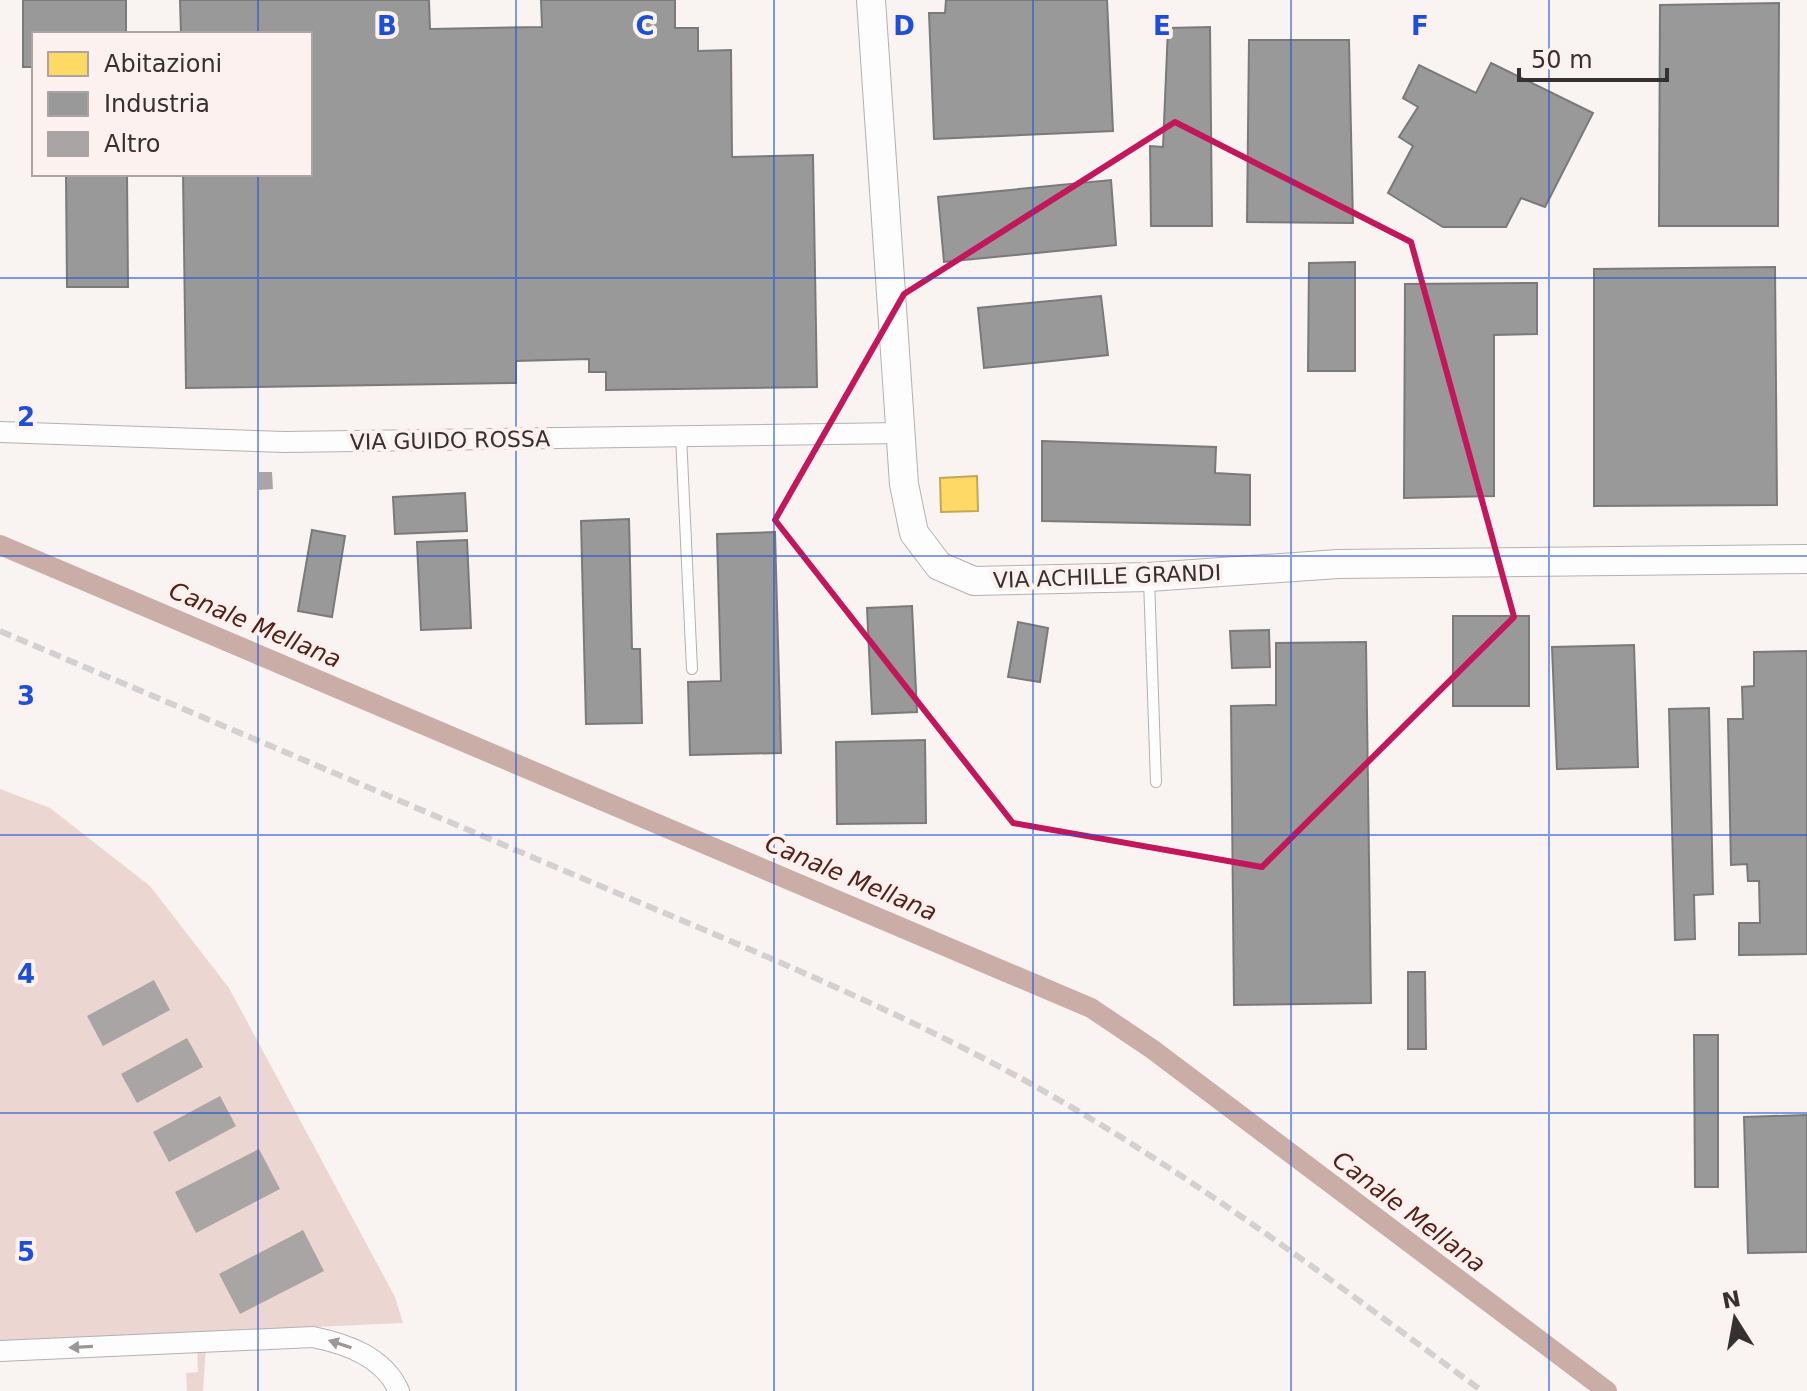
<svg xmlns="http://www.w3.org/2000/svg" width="1807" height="1391" viewBox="0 0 1807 1391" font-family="'DejaVu Sans',sans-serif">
  <rect width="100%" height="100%" fill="#f9f3f2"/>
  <g fill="#ebd6d2">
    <polygon points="0,789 50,808 150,886 229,988 395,1297 403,1323 0,1341"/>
    <polygon points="206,1347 203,1391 187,1391 186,1373 198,1372 197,1348"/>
  </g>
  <polygon fill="#ffd966" stroke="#c2a756" stroke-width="2" points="977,476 978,511 941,512 940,478"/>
  <g fill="#999" stroke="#7b7a7a" stroke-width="2">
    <polygon points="23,0 126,0 126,34 34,34 34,67 23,67"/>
    <polygon points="180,0 429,0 430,29 542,27 541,0 675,0 675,28 698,28 698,51 731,50 732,157 813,155 817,387 606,390 606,372 589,372 589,359 516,361 516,383 186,388 183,174 310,174 310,34 181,34"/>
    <polygon points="946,0 1107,0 1113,131 934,139 929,13 945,13"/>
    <polygon points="1779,3 1778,226 1659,226 1660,5"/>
    <polygon points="1210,27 1212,226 1151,226 1150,146 1163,147 1168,28"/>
    <polygon points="1249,40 1349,40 1353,223 1247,222"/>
    <polygon points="1491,63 1593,113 1545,207 1521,198 1506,227 1443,227 1388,193 1413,146 1399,137 1418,107 1403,98 1419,65 1476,93"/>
    <polygon points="66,174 127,174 128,287 67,287"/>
    <polygon points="1111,180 1116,245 944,262 938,197"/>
    <polygon points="1355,262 1355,371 1308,371 1309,263"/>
    <polygon points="1775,267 1777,505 1594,506 1594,269"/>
    <polygon points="1537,283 1537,334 1494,335 1494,496 1404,498 1405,284"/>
    <polygon points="1101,296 1108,355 984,368 978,308"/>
    <polygon points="1042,441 1216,447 1215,473 1250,475 1250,525 1042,521"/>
    <polygon points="465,493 467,531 395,534 393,497"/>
    <polygon points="629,519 632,649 640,649 642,723 586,724 581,521"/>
    <polygon points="312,530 345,536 332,617 298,611"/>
    <polygon points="775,532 781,753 690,755 688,682 721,681 717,534"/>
    <polygon points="467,540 471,628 421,630 417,542"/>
    <polygon points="912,606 917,712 872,714 867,608"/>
    <rect x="1453" y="616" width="76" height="90"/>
    <polygon points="1018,622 1048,628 1040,682 1008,677"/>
    <polygon points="1269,630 1270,667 1232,668 1230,631"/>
    <polygon points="1366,642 1371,1003 1234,1005 1231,706 1276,705 1276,643"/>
    <polygon points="1634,645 1638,767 1557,769 1552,647"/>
    <polygon points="1807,651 1807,954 1739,955 1739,923 1760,923 1759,881 1748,881 1747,864 1731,865 1728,719 1743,719 1742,687 1754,686 1754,652"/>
    <polygon points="1709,708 1713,894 1694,895 1695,939 1675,940 1669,709"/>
    <polygon points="925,740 926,823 837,824 836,742"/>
    <polygon points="1408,972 1425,972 1426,1049 1408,1049"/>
    <polygon points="1694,1035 1718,1035 1718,1187 1695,1187"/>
    <polygon points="1807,1115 1807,1252 1748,1253 1744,1117"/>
  </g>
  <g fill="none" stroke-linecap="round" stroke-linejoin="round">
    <polyline stroke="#caada7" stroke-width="20" points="0,545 1091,1008 1152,1049 1607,1391"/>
  </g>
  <g fill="#aaa5a5">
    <polygon points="259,472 272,472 273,489 259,490"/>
    <polygon points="154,980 170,1010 103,1046 87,1016"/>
    <polygon points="187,1038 203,1067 137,1103 121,1074"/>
    <polygon points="220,1096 236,1126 169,1162 153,1132"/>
    <polygon points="259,1149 280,1189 196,1233 175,1192"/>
    <polygon points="303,1230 324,1271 240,1314 219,1274"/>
  </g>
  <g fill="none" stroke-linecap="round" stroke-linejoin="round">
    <g stroke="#b5b0b0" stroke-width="12">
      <g id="lane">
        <polyline points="681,436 692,669"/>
        <polyline points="1149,579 1156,782"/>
      </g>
    </g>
    <g stroke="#b5b0b0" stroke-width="22">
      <g id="street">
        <polyline points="0,432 285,442 901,433"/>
        <path d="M0 1351 313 1337C347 1344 384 1357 399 1391"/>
      </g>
    </g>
    <g stroke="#b5b0b0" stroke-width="30">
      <polyline id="secondary" points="871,0 904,484 914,533 939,566 974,581 1149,577 1338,564 1807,559"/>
    </g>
    <use href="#lane" stroke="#fefdfd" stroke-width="10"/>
    <use href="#street" stroke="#fefdfd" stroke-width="20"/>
    <use href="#secondary" stroke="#fefdfd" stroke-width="28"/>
    <path stroke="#d2d0d0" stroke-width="6" stroke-dasharray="12 6" stroke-linecap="butt" d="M0 631C188 711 377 791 565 871 704 930 845 987 979 1056 1159 1149 1320 1272 1482 1391"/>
  </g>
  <defs><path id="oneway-solid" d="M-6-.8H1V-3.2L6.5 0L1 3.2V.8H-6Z" transform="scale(2)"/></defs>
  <g fill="#9a9796">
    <use href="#oneway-solid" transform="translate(340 1344) rotate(-162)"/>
    <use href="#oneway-solid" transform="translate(81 1347) rotate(177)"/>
  </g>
  <path fill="none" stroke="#c2185b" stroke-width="6" stroke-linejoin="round" d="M1175 122 1411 242 1514 617 1262 867 1013 823 775 520 904 294Z"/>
  <path fill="none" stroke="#1d4ed8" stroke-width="2" stroke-opacity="0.55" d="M258 0V34M516 0V1391M774 0V1391M1033 0V1391M1291 0V1391M1549 0V1391M258 174V1391M0 278H1807M0 556H1807M0 835H1807M0 1113H1807"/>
  <g text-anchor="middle" stroke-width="8" stroke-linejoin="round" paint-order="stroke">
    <g font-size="22" fill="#353130" stroke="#fcf1ef">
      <text transform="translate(450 440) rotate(-1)" y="8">VIA GUIDO ROSSA</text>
      <text transform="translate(1107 576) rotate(-2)" y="8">VIA ACHILLE GRANDI</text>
    </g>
    <g font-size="24" font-style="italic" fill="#531f16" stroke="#fcf1ef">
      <text transform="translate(255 625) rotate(23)" y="8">Canale Mellana</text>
      <text transform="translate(851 878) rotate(23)" y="8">Canale Mellana</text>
      <text transform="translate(1409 1212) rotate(37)" y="8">Canale Mellana</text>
    </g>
  </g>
  <g font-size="26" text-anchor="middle" font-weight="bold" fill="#1d4ed8" stroke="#fcf1ef" stroke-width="8" stroke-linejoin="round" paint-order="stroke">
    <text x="387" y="35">B</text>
    <text x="645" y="35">C</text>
    <text x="904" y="35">D</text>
    <text x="1162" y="35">E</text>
    <text x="1420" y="35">F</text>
    <text x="26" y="426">2</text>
    <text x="26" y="705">3</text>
    <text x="26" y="983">4</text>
    <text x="26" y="1261">5</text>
  </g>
  <rect x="32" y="32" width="280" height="144" fill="#fcf1ef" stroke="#aca4a3" stroke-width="2"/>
  <rect x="48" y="52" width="40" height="24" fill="#ffd966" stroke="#aca4a3" stroke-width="2"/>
  <text x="104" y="72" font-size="24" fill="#353130">Abitazioni</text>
  <rect x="48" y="92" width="40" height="24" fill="#999999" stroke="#aca4a3" stroke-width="2"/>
  <text x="104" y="112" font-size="24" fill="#353130">Industria</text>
  <rect x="48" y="132" width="40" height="24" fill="#aaa5a5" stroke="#aca4a3" stroke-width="2"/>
  <text x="104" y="152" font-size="24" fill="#353130">Altro</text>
  <g transform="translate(1735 1319) rotate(349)" stroke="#fcf1ef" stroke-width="6" paint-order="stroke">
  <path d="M0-6L14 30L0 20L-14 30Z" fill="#353130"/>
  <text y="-12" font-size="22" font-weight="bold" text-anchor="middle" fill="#353130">N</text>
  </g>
  <path d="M1519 68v12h148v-12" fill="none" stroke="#353130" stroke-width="4"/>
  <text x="1531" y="68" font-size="24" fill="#353130" stroke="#fcf1ef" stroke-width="6" paint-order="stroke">50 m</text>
</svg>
